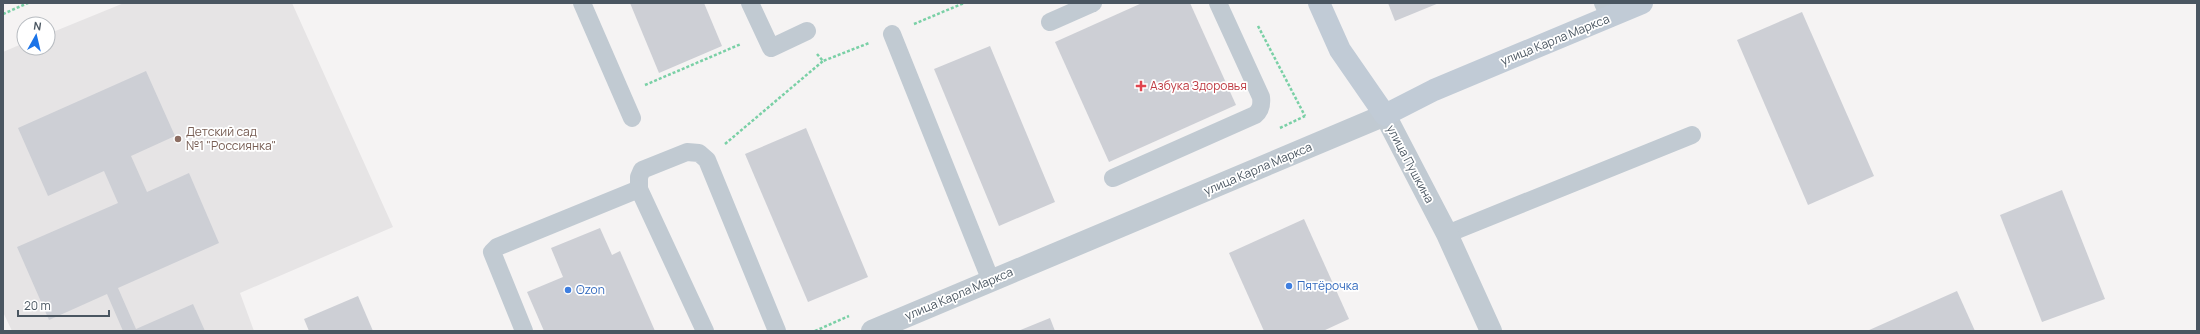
<svg xmlns="http://www.w3.org/2000/svg" width="2200" height="334" viewBox="0 0 2200 334" font-family="Manrope,sans-serif">
  <rect width="100%" height="100%" fill="#f5f3f3"/>
  <polygon fill="#e6e4e5" points="124,3 292,3 393,227 240,293 254,331 12,331 3,312 3,52 24,43 24,48 48,48 48,34"/>
  <g fill="#cdcfd5">
    <polygon points="630,3 704,3 722,46 659,73"/>
    <polygon points="1142,3 1190,3 1236,105 1109,162 1055,42"/>
    <polygon points="1388,3 1439,3 1395,21"/>
    <polygon points="1802,12 1874,176 1808,205 1737,40"/>
    <polygon points="990,46 1055,202 999,226 934,69"/>
    <polygon points="146,71 175,136 131,156 147,192 189,173 219,243 118,288 136,329 193,304 205,331 123,331 107,294 49,320 17,247 118,203 104,171 48,196 18,128"/>
    <polygon points="806,128 868,277 808,302 745,154"/>
    <polygon points="2062,190 2105,299 2042,322 2000,215"/>
    <polygon points="1304,219 1349,319 1323,331 1264,331 1229,253"/>
    <polygon points="600,228 612,255 620,251 655,331 544,331 527,292 563,277 551,248"/>
    <polygon points="1957,291 1975,331 1867,331"/>
    <polygon points="358,296 373,331 309,331 304,319"/>
    <polygon points="1050,318 1055,331 1018,331"/>
  </g>
  <g fill="none" stroke-linecap="round" stroke-linejoin="round">
    <g stroke="#7ad0a6" stroke-width="2.5" stroke-dasharray="3 2" stroke-linecap="butt">
      <polyline points="3,14 28,3"/>
      <polyline points="914,24 964,3"/>
      <polyline points="1258,26 1305,116"/>
      <polyline points="817,54 823,61 869,43"/>
      <polyline points="645,85 741,44"/>
      <polyline points="1280,128 1305,116"/>
      <polyline points="725,144 823,61"/>
      <polyline points="815,331 849,316"/>
    </g>
    <g stroke="#c1cad2" stroke-width="18">
      <polyline points="582,3 632,118"/>
      <polyline points="750,3 771,48 807,31"/>
      <polyline points="1603,3 1610,18"/>
      <polyline points="1050,22 1093,3"/>
      <polyline points="892,34 991,281"/>
      <path d="M1113 178 1255 115C1261 110 1262 105 1261 97L1218 3"/>
      <polyline points="639,189 639,177 642,170 687,152 699,153 707,160 777,331"/>
      <polyline points="1447,234 1692,135"/>
      <polyline points="524,331 492,252 497,247 639,189 705,331"/>
    </g>
    <polyline stroke="#c1cad2" stroke-width="22" points="872,331 1385,115 1447,234 1491,331"/>
    <polyline stroke="#c1cbd6" stroke-width="22" points="1319,3 1340,50 1385,115 1434,90 1642,3"/>
  </g>
  <path fill="#e0444e" stroke="#fff" stroke-width="1.5" d="M1139 80h4v4h4v4h-4v4h-4v-4h-4v-4h4z"/>
  <circle fill="#8d6e63" stroke="#fff" stroke-width="1.5" cx="178" cy="139" r="4"/>
  <g fill="#3f7fe0" stroke="#fff" stroke-width="1.5">
    <circle cx="1289" cy="286" r="4"/>
    <circle cx="568" cy="290" r="4"/>
  </g>
  <g text-anchor="middle" stroke-width="3.5" stroke-linejoin="round" paint-order="stroke">
    <g font-size="12" fill="#4a5661" stroke="#fff">
      <text transform="translate(1555 40) rotate(-22)" y="4">улица Карла Маркса</text>
      <text transform="translate(1410 164) rotate(62)" y="4">улица Пушкина</text>
      <text transform="translate(1258 169) rotate(-23)" y="4">улица Карла Маркса</text>
      <text transform="translate(959 294) rotate(-23)" y="4">улица Карла Маркса</text>
    </g>
    <g font-size="12" fill="#be3a42" stroke="#fff" text-anchor="start">
      <text x="1150" y="90">Азбука Здоровья</text>
    </g>
    <g font-size="12" fill="#785e54" stroke="#fff" text-anchor="start">
      <text x="186" y="136">Детский сад<tspan x="186" dy="14">№1 "Россиянка"</tspan></text>
    </g>
    <g font-size="12" fill="#366cbe" stroke="#fff" text-anchor="start">
      <text x="1297" y="290">Пятёрочка</text>
      <text x="576" y="294">Ozon</text>
    </g>
  </g>
  <rect width="2200" height="334" fill="none" stroke="#4a5661" stroke-width="8"/>
  <g transform="translate(36 36) rotate(8)"><circle r="19" fill="#ffffff" stroke="#b7bbc0"/>
  <path d="M0-3L7 15L0 10L-7 15Z" fill="#1a73e8"/>
  <text y="-6" font-size="11" font-weight="bold" text-anchor="middle" fill="#4a5661">N</text>
  </g>
  <path d="M18 310v6h91v-6" fill="none" stroke="#4a5661" stroke-width="2"/>
  <text x="24" y="310" font-size="12" fill="#4a5661" stroke="#ffffff" stroke-width="3" paint-order="stroke">20 m</text>
</svg>
